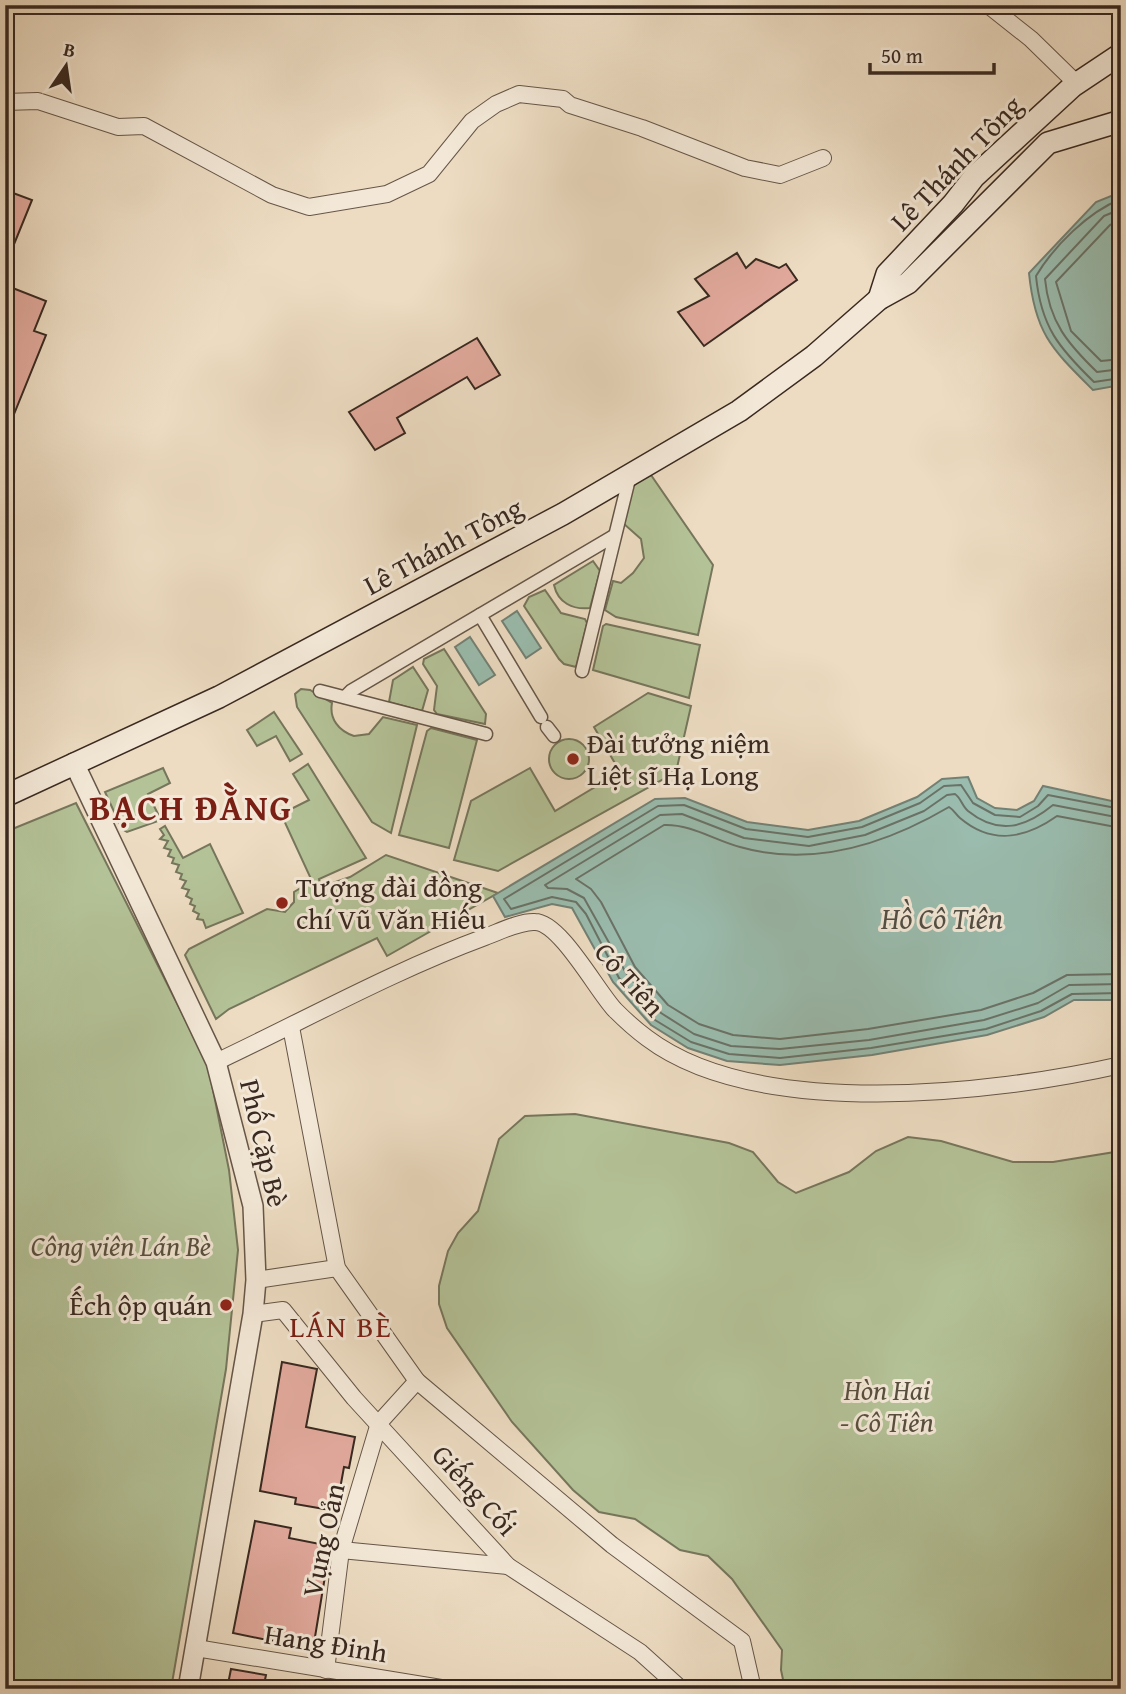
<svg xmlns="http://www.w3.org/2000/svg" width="1126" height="1694" viewBox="0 0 1126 1694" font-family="'Gentium Book Plus',serif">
  <rect width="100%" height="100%" fill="#eddcc2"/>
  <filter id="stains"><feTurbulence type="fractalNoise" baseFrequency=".00286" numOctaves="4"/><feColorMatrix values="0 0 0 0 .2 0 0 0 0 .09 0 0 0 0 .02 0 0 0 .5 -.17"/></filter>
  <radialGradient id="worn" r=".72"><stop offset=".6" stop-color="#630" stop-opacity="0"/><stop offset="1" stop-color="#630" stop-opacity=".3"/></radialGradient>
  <g fill="#b4c297" stroke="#76765c" stroke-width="2">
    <polygon points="651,475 713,565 698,635 616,617 605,610 613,581 621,583 633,573 644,558 641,539 624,524 632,484"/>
    <path d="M593 561 600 571 590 608C573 610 558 603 554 585Z"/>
    <polygon points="545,590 561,613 585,619 587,623 576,667 564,664 559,659 524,606 529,597"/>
    <polygon points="606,624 700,645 689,698 593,670 603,626"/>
    <polygon points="444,649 486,714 485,724 437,714 434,710 437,686 423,664 424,659"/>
    <polygon points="413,667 428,690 422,711 389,702 393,680"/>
    <path d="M301 689 310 690 332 703C329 719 339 731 354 736L369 734 383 717 417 725 391 833 372 822 297 707 295 694Z"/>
    <polygon points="648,693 691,706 676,772 498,871 454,860 471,801 530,768 555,811 620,772 594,727"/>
    <polygon points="274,712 302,754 290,761 276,736 257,746 247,730"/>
    <polygon points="431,728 477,740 449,848 399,835 427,731"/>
    <circle cx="569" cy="759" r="20"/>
    <polygon points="308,764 366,858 319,879 321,887 350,877 386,855 498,893 387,956 377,938 229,1009 216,1019 185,955 189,949 267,909 285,912 294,902 294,892 312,881 281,814 309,800 293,774"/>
    <polygon points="163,768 170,783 148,794 161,820 127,832 122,829 105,792"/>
    <polygon points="76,803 208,1065 229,1170 238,1250 226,1369 171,1689 5,1689 5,832"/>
    <polygon points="165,826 183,858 210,844 243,913 206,928 203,920 197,919 199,914 193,911 195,906 190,904 192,899 186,896 189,890 182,888 186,881 180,879 182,874 176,872 179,865 172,863 174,858 168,856 171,850 164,848 168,841 160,839 164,835 160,829"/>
    <polygon points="575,1114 729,1143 753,1152 778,1182 796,1193 849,1172 876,1151 908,1137 941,1141 1013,1162 1053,1162 1121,1151 1121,1443 1116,1493 1121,1497 1121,1689 785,1689 781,1670 782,1650 732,1579 708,1556 680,1550 635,1519 599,1512 573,1490 512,1422 447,1328 439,1304 439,1286 448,1251 458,1233 478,1211 499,1139 525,1116"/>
  </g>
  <g fill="#9abcae" stroke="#738175" stroke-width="2">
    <path d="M1121 192V385L1093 390C1052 349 1035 334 1029 273L1096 202Z"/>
    <polygon points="517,611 541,648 526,658 502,621"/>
    <polygon points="470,637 495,675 479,685 455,647"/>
    <polygon points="968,777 977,798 995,808 1017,810 1034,801 1043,786 1121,803 1121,1000 1074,1000 1044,1017 987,1035 872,1055 780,1065 727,1061 688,1048 651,1025 613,982 572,908 552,904 505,917 493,896 655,799 685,798 747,822 808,830 859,821 917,797 942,779"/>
    <path d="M1121 1443V1497C1109 1486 1110 1454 1121 1443Z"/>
  </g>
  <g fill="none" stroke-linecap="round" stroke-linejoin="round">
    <g stroke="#6a7267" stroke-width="2">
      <path d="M1121 199C1088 212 1054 246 1036 276 1041 327 1059 348 1094 382L1121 378"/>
      <path d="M1121 209 1104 216 1045 279C1049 322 1068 344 1097 372L1121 369"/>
      <polyline points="1121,220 1110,225 1056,282 1071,331 1101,361 1121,359"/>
      <polyline points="1121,809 1048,795 1038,806 1020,817 995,815 973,803 961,785 944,786 920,803 862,827 808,837 746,829 684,805 658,806 504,899 511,909 552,897 576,902 586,914 619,978 655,1020 691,1042 729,1054 780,1058 871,1048 986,1029 1041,1011 1072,994 1121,993"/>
      <path d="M1121 818 1053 805C1026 827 999 836 968 811 962 806 961 798 955 794L947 795 924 811 865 835 809 846 744 838 682 814 660 815 545 885 548 888 567 889 584 898 626 973 661 1013 694 1034 731 1046 780 1049 869 1040 984 1020 1038 1003 1069 985 1121 984"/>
      <path d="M1121 828 1057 816C1026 838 993 846 960 818 956 815 954 810 949 807 886 844 814 868 740 847 714 840 691 824 664 825L576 879 591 889 601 902 635 967 668 1005 699 1024 733 1035 780 1039 868 1029 981 1010 1033 993 1067 975 1121 974"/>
    </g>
  </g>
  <g fill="#e1a99c" stroke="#392920" stroke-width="2">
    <polygon points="5,190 32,200 6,264 5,264"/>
    <polygon points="737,253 746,268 756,259 779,268 786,264 797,280 704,346 678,312 709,296 695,279"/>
    <polygon points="5,285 46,301 34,331 46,335 6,434"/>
    <polygon points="477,338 500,375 475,389 467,377 397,418 405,433 375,450 349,412"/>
    <polygon points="282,1362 317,1369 306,1427 355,1437 349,1468 344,1467 336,1511 295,1504 296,1498 260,1491"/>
    <polygon points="255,1521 291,1528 289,1538 330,1546 314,1643 273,1635 272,1641 233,1633"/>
    <polygon points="231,1669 266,1675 263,1689 227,1689"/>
  </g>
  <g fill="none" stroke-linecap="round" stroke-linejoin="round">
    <g stroke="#665648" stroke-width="15">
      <g id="pedestrian">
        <polyline points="480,615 541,717"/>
        <polyline points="582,671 630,475"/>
        <polyline points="320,691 486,734"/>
        <polyline points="345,697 351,691 614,536"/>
        <polyline points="547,727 554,736"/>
      </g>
    </g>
    <g stroke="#665648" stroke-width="18">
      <g id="minor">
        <polyline points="988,5 1031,39 1073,80 1073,86"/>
        <polyline points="5,102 38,101 118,127 144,126 272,195 309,207 387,194 429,174 472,121 496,104 519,94 563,99 570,105 642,128 745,168 780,175 823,158"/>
        <polyline points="291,1027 337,1268 417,1381 612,1545 742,1641 753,1689"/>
        <path d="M216 1062C305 1020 393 971 485 937 499 932 520 921 535 922 560 922 597 991 615 1010 625 1020 636 1030 647 1038 757 1121 993 1094 1121 1065"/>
        <polyline points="256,1280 337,1268"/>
        <polyline points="253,1314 283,1310 354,1398 508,1566 640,1652 681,1689"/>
        <polyline points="341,1550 508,1566"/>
        <polyline points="196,1648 447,1689"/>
        <polyline points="326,1670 341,1550 379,1423 417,1381"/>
      </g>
    </g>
    <g stroke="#665648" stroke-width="22">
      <polyline id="tertiary" points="74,763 216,1062 253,1206 256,1280 253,1314 188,1689"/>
    </g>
    <g stroke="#392920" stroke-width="24">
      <g id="secondary">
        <polyline points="879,299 887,274 953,204 974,177 1073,86 1121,54"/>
        <polyline points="5,796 219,697 563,514 739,411 814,356 879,299 908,283 1048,143 1121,121"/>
      </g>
    </g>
    <use href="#pedestrian" stroke="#f3e8d7" stroke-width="12"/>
    <use href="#minor" stroke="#f3e8d7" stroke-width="16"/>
    <use href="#tertiary" stroke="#f3e8d7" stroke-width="19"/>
    <use href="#secondary" stroke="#f3e8d7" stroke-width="21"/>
  </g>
  <g fill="#8f2418" stroke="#f3e8d7" stroke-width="2.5">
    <circle cx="573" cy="759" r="7"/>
    <circle cx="282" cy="903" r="7"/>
    <circle cx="226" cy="1305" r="7"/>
  </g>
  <g text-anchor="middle" stroke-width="6" stroke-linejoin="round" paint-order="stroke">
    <g font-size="28" fill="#392920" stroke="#f3e8d7">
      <text transform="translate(956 163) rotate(-46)" y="10">Lê Thánh Tông</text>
      <text transform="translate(443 546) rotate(-28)" y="10">Lê Thánh Tông</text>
      <text transform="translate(630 979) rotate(48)" y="10">Cô Tiên</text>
      <text transform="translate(264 1143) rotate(77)" y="10">Phố Cặp Bè</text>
      <text transform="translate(475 1490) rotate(48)" y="10">Giếng Cối</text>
      <text transform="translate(323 1540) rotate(-78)" y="10">Vụng Oản</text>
      <text transform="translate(326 1643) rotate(9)" y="10">Hang Đinh</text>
    </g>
    <g font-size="28" fill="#392920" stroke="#f3e8d7" text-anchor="start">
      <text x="587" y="753">Đài tưởng niệm<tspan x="587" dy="32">Liệt sĩ Hạ Long</tspan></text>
      <text x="296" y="897">Tượng đài đồng<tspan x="296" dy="32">chí Vũ Văn Hiếu</tspan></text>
      <text x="212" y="1315" text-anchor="end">Ếch ộp quán</text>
    </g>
    <g font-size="28" font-style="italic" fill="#584f3e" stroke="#f3e8d7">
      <text x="121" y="1256">Công viên Lán Bè</text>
      <text x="887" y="1400">Hòn Hai<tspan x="887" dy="32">- Cô Tiên</tspan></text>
    </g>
    <g font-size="30" font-style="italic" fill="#514e44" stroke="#f3e8d7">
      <text x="942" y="929">Hồ Cô Tiên</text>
    </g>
    <g font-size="30" letter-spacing="2" fill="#7a1f14" stroke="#f3e8d7">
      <text x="341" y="1337">LÁN BÈ</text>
    </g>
    <g font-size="35" font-weight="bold" letter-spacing="2" fill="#7a1f14" stroke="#f3e8d7">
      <text x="191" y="820">BẠCH ĐẰNG</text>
    </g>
  </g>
  <rect width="1126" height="1694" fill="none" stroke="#eddcc2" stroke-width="28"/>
  <rect x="7" y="7" width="1112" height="1680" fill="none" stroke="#392920" stroke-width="3.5"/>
  <rect x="14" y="14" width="1098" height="1666" fill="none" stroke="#392920" stroke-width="2"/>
  <g transform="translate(66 66) rotate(13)" stroke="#f3e8d7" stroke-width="5" paint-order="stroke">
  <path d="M0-5L12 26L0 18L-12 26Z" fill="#392920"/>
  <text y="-10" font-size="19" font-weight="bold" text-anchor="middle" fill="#392920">B</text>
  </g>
  <path d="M870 63v10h124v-10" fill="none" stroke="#392920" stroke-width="3.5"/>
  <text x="881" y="63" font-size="21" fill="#392920" stroke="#f3e8d7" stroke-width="5" paint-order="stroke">50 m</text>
  <rect width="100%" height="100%" filter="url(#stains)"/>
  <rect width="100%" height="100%" fill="url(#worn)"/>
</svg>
